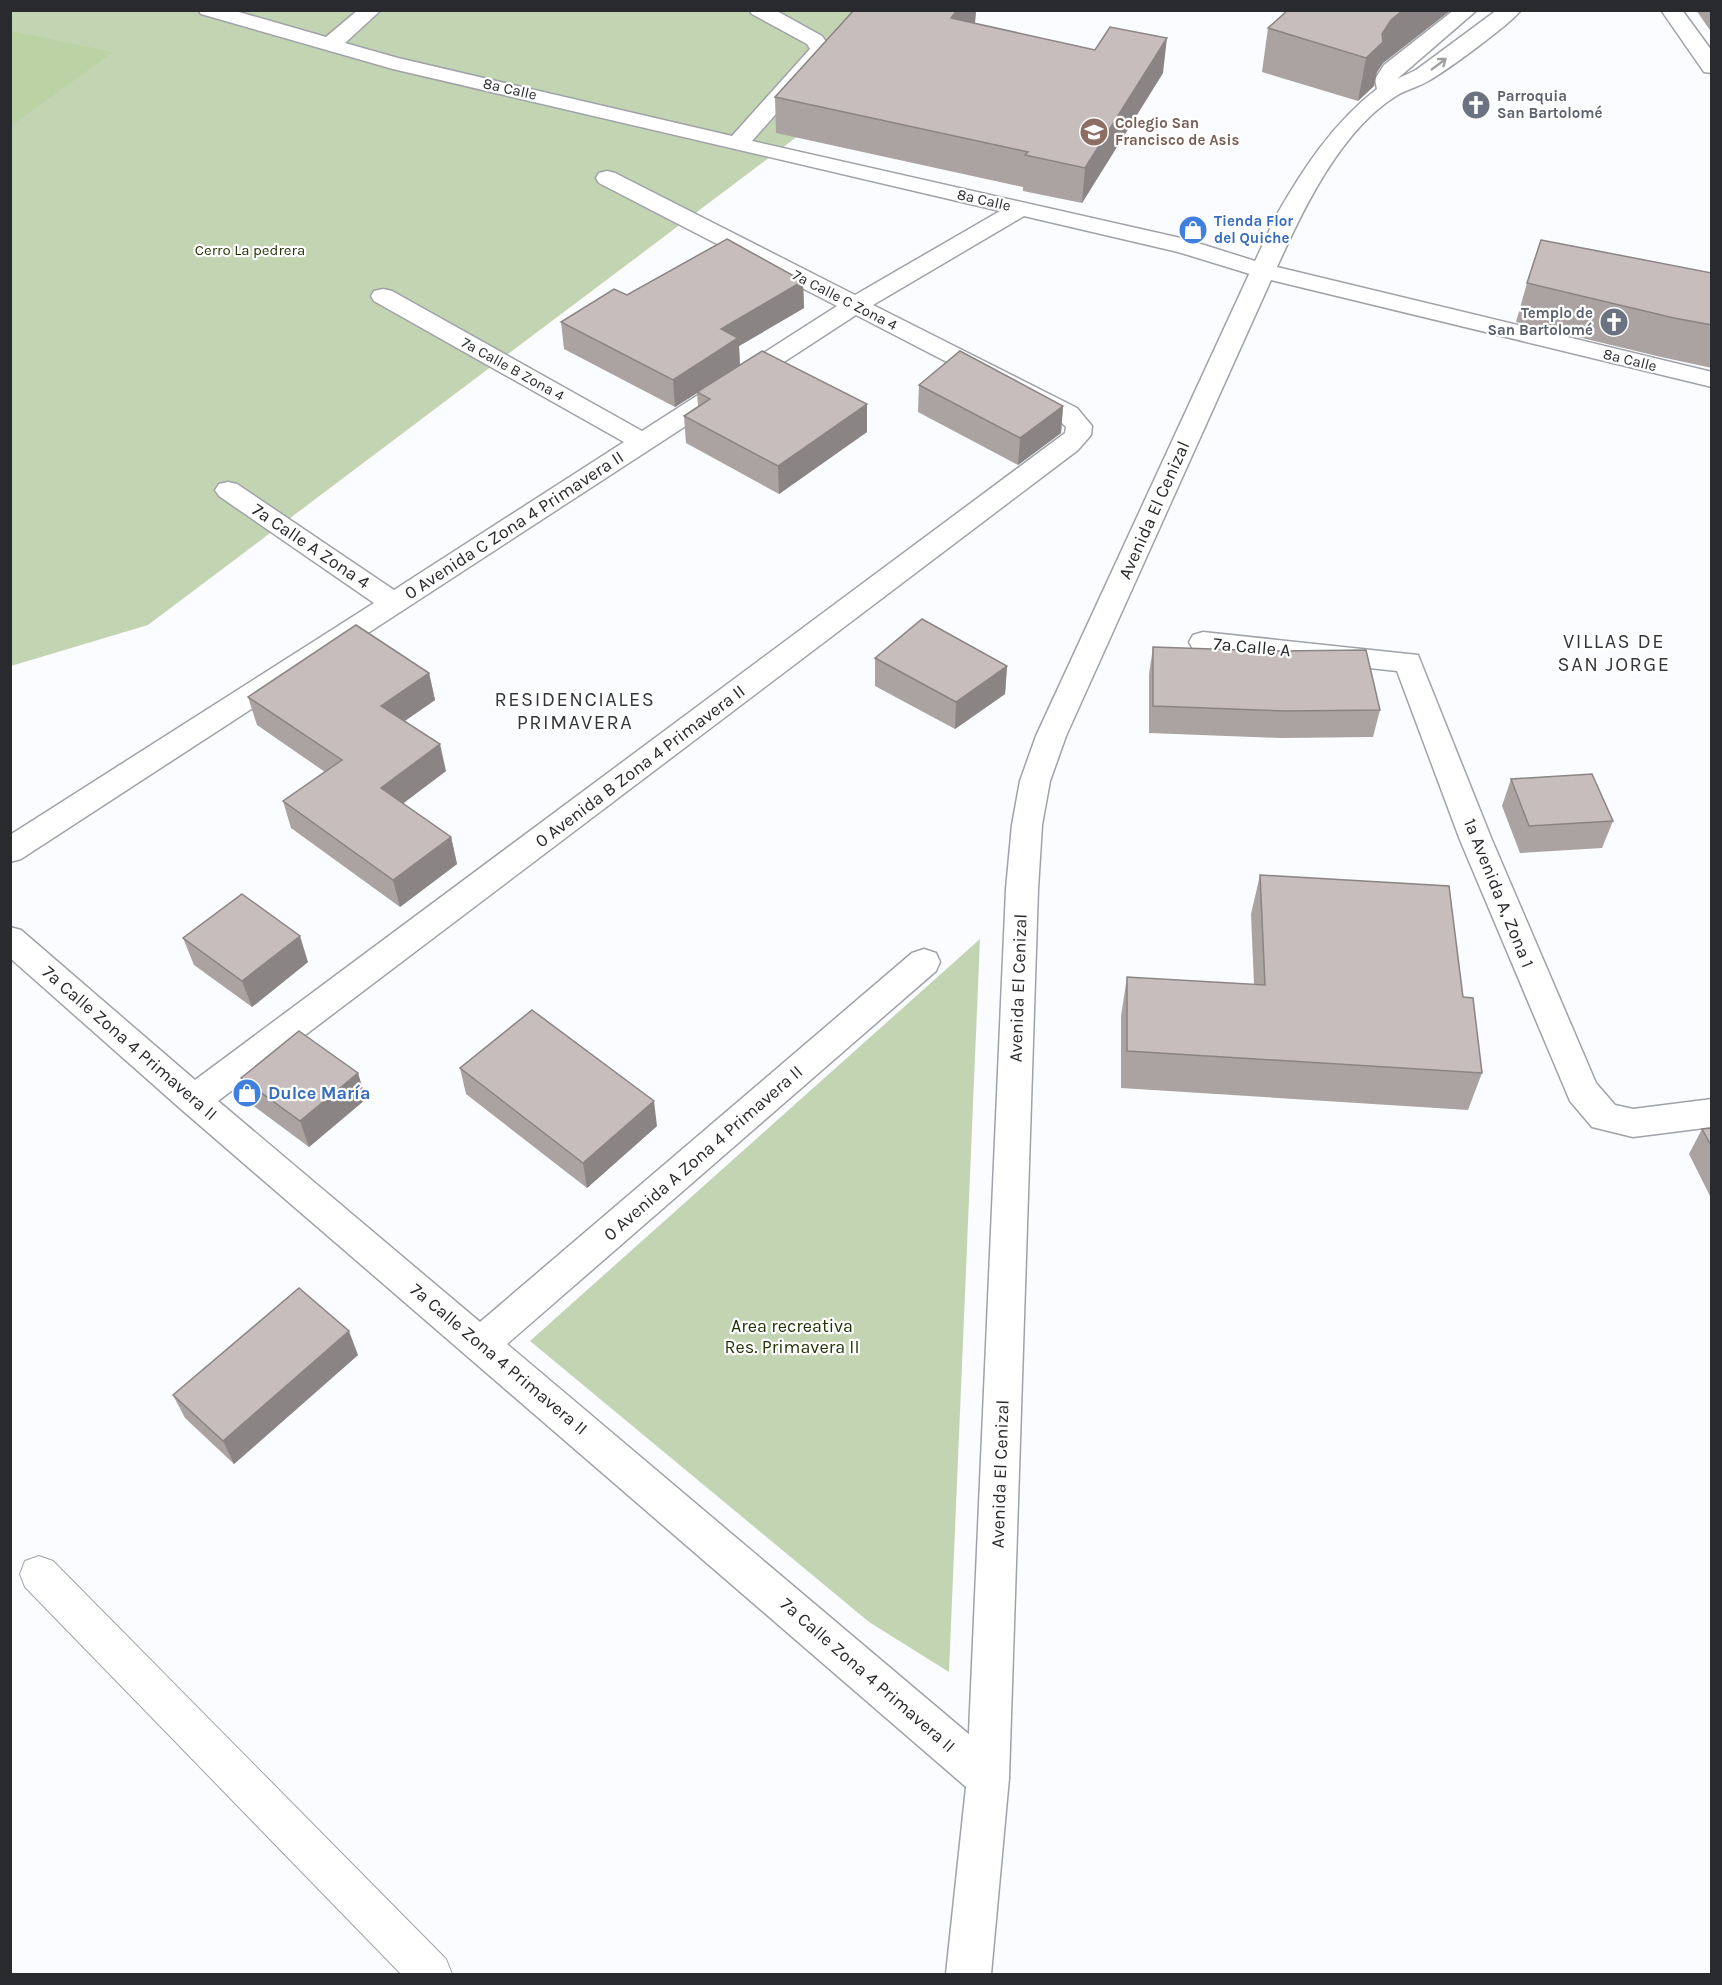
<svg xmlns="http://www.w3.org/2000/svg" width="1722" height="1985" viewBox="0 0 1722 1985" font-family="Karla,sans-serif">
  <rect width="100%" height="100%" fill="#fbfcff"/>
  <g fill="#c3d4b3">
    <polygon points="11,11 964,11 148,625 11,666"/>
    <polygon points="980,939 949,1672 869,1622 530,1341"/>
  </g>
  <polygon fill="#bbd2a4" points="11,31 113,52 11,126"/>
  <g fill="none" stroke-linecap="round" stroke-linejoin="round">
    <g stroke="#9fa2a9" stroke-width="2">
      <polygon id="service" points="39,1556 53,1561 446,1959 452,1974 401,1974 25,1587 20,1574 25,1561"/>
    </g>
    <g stroke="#9fa2a9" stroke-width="3">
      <g id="minor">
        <polygon points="198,10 232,10 326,37 358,10 381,10 345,43 398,58 732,136 810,49 807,44 752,14 749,10 775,10 822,36 832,50 752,141 1185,239 1271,266 1275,271 1271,276 1263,278 1178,252 1024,216 873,305 1077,408 1092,426 1091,435 1078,450 218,1101 480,1322 912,953 924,949 936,953 940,962 936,971 507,1344 1003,1763 1009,1778 1003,1793 988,1799 973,1793 182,1110 10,958 10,927 21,930 195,1080 1065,433 1066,427 1059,420 856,315 21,859 10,862 10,835 374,603 219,496 215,490 219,484 228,482 237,484 394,590 624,442 374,301 371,296 374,291 383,289 392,291 642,431 837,306 599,183 596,178 599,173 607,171 615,173 855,295 1000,211 393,69 201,14"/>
        <polygon points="1661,10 1682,10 1712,51 1712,73 1704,72"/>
        <polygon points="1203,632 1418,655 1492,840 1596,1083 1615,1105 1633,1109 1712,1099 1712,1127 1633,1137 1592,1127 1570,1101 1460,840 1397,671 1193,649 1189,642 1193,635"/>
      </g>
    </g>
    <g stroke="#9fa2a9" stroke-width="3">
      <path id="tertiary" d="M1454 10H1477L1397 79 1416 70 1497 10H1521C1512 23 1446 71 1430 80 1419 87 1407 89 1396 96 1341 130 1303 209 1277 267L1712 372V387L1271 280 1066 736 1050 781 1042 825 1038 889 1009 1778 991 1974H946L967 1778 1006 889 1012 825 1020 781 1036 736 1275 218C1302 170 1333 123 1377 89L1375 79 1384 65Z"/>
    </g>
    <use href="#service" fill="#fff" fill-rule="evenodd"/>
    <use href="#minor" fill="#fff" fill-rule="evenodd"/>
    <use href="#tertiary" fill="#fff" fill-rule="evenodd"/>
  </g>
  <g fill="#aaa3a2">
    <polygon points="854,10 976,10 975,23 1163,73 1082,203 1023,191 1023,187 776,133 775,97"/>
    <polygon points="1288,10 1451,10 1383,63 1377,72 1374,86 1358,101 1262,72 1268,28"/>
    <polygon points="1696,10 1712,10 1712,33"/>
    <polygon points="1712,273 1712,368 1661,357 1516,322 1527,283"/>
    <polygon points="803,281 804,308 739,346 740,365 867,404 867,432 779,494 686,443 684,416 698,406 697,393 675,407 564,349 561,322 627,295"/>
    <polygon points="919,385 1063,406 1061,433 1018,465 918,412"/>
    <polygon points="1153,647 1380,710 1373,737 1281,738 1149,733 1149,674"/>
    <polygon points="875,658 1007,666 1005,694 955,729 875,686"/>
    <polygon points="429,673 435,700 405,721 446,771 403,803 451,837 457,864 400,907 291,828 283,801 325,772 257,725 248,697"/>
    <polygon points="1511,779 1613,821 1602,848 1520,853 1502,806"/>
    <polygon points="1260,875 1463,997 1482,1073 1468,1110 1121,1088 1121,1016 1127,977 1254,985 1251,914"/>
    <polygon points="183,938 308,962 252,1007 194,965"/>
    <polygon points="460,1068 657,1126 587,1188 466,1094"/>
    <polygon points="241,1078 366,1099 309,1147 251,1104"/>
    <polygon points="1712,1128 1712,1200 1689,1154 1702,1129"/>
    <polygon points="358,1355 234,1464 185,1418 173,1395"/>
  </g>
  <g fill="#8b8484">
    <polygon points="957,10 976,10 975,22 950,52 951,18"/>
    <polygon points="1403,10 1451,10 1383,63 1377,72 1374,86 1358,101 1366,58 1391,20"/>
    <polygon points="1167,38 1163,73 1082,203 1085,168"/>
    <polygon points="803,281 804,308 739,346 740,366 675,407 673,380 721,329"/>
    <polygon points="867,404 867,432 779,494 778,466"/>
    <polygon points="1063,406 1061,433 1018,465 1020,438"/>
    <polygon points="1007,666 1005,694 955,729 956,702"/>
    <polygon points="429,673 435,700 387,733 381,706"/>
    <polygon points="440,744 446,771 388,815 381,788"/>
    <polygon points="451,837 457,864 400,907 393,880"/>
    <polygon points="300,936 308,962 252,1007 242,981"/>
    <polygon points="358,1073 366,1099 309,1147 300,1121"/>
    <polygon points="654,1101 657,1126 587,1188 583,1163"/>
    <polygon points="349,1331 358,1355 234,1464 223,1441"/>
  </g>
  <g fill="#c6bdbc" stroke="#8b8484" stroke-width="1.5">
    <polygon points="854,10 957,10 951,18 1095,50 1110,27 1167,38 1085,168 1025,155 1028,152 775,97"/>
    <polygon points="1288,10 1403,10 1391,20 1382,34 1383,42 1366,58 1268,28"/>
    <polygon points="727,239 803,281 721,329 738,338 673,380 561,322 614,289 627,295"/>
    <polygon points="1541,240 1712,273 1712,325 1674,318 1527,283"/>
    <polygon points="762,351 867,404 778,466 684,416 710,399 697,392"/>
    <polygon points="960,351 1063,406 1020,438 919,385"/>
    <polygon points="922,619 1007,666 956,702 875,658"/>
    <polygon points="356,625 429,673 381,706 440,744 381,788 451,837 393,880 283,801 342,760 248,697"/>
    <polygon points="1153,647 1275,651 1366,650 1380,710 1286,711 1153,706"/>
    <polygon points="1592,774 1613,821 1529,826 1511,779"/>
    <polygon points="1260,875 1449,886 1463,997 1473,998 1482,1073 1127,1051 1127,977 1265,985"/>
    <polygon points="242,894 300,936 242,981 183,938"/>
    <polygon points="532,1010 654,1101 583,1163 460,1068"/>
    <polygon points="299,1031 358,1073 300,1121 241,1078"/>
    <polygon points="1712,1128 1712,1147 1702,1129"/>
    <polygon points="299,1288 349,1331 223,1441 173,1395"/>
  </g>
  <defs><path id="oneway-shaft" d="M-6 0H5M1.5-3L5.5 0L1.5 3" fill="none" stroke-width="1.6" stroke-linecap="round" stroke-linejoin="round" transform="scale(1.5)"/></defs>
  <use stroke="#9f9fa0" href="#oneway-shaft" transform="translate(1439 64) rotate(-37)"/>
  <defs>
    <g id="church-disc" transform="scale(1.5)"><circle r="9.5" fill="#6b7280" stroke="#fff"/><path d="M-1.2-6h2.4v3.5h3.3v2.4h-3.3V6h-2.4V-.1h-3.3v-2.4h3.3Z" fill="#fff"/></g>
    <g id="school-disc" transform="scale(1.5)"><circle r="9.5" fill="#8d6e63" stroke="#fff"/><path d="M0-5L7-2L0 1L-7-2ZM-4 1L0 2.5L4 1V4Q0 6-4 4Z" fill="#fff"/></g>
    <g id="shop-disc" transform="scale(1.5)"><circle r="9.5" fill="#3f7fe0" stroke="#fff"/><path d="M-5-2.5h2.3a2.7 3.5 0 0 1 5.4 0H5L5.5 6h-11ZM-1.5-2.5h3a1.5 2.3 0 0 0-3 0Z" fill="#fff"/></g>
  </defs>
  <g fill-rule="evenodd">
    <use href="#church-disc" x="1476" y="105"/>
    <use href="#school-disc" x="1094" y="132"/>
    <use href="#shop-disc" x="1193" y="230"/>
    <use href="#church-disc" x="1614" y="322"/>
    <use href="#shop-disc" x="247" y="1093"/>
  </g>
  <g text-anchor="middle" stroke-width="4.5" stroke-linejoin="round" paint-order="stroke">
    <g font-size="15" fill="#292a2d" stroke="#fff">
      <text transform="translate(510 89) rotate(13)" y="5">8a Calle</text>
      <text transform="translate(984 200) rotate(13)" y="5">8a Calle</text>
      <text transform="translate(845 300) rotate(27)" y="5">7a Calle C Zona 4</text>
      <text transform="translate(1630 360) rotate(14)" y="5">8a Calle</text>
      <text transform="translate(513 369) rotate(29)" y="5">7a Calle B Zona 4</text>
    </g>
    <g font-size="15" font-weight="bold" fill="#5b616d" stroke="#fff" text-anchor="start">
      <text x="1497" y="101">Parroquia<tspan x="1497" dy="17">San Bartolomé</tspan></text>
      <text x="1593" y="318" text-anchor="end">Templo de<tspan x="1593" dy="17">San Bartolomé</tspan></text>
    </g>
    <g font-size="15" font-weight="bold" fill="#785e54" stroke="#fff" text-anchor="start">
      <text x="1115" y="128">Colegio San<tspan x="1115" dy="17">Francisco de Asis</tspan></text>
    </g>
    <g font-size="15" font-weight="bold" fill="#366cbe" stroke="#fff" text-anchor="start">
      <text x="1214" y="226">Tienda Flor<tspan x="1214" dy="17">del Quiche</tspan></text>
    </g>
    <g font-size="15" fill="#1f3200" stroke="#fff">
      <text x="250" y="255">Cerro La pedrera</text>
    </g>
    <g font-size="18" fill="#292a2d" stroke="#fff">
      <text transform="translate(1154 510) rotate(-66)" y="6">Avenida El Cenizal</text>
      <text transform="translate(514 525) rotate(-33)" y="6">0 Avenida C Zona 4 Primavera II</text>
      <text transform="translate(311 546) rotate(34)" y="6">7a Calle A Zona 4</text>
      <text transform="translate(1252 647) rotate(5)" y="6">7a Calle A</text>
      <text transform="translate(640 766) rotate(-37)" y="6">0 Avenida B Zona 4 Primavera II</text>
      <text transform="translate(1499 893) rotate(68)" y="6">1a Avenida A, Zona 1</text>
      <text transform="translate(1018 988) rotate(-88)" y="6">Avenida El Cenizal</text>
      <text transform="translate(130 1043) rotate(41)" y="6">7a Calle Zona 4 Primavera II</text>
      <text transform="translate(703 1153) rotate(-41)" y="6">0 Avenida A Zona 4 Primavera II</text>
      <text transform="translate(499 1359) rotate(40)" y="6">7a Calle Zona 4 Primavera II</text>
      <text transform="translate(1000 1474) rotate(-88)" y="6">Avenida El Cenizal</text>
      <text transform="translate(868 1675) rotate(41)" y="6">7a Calle Zona 4 Primavera II</text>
    </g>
    <g font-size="18" font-weight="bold" fill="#366cbe" stroke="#fff" text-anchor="start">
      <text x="268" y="1099">Dulce María</text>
    </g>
    <g font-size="18" fill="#1f3200" stroke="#fff">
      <text x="792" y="1332">Area recreativa<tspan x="792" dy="21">Res. Primavera II</tspan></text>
    </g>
    <g font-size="20" letter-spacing="1.5" fill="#33353b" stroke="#fff">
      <text x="1614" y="648">VILLAS DE<tspan x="1614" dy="23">SAN JORGE</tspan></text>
      <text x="575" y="706">RESIDENCIALES<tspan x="575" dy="23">PRIMAVERA</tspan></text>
    </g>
  </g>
  <rect width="1722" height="1985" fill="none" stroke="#292a2d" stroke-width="24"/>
</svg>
